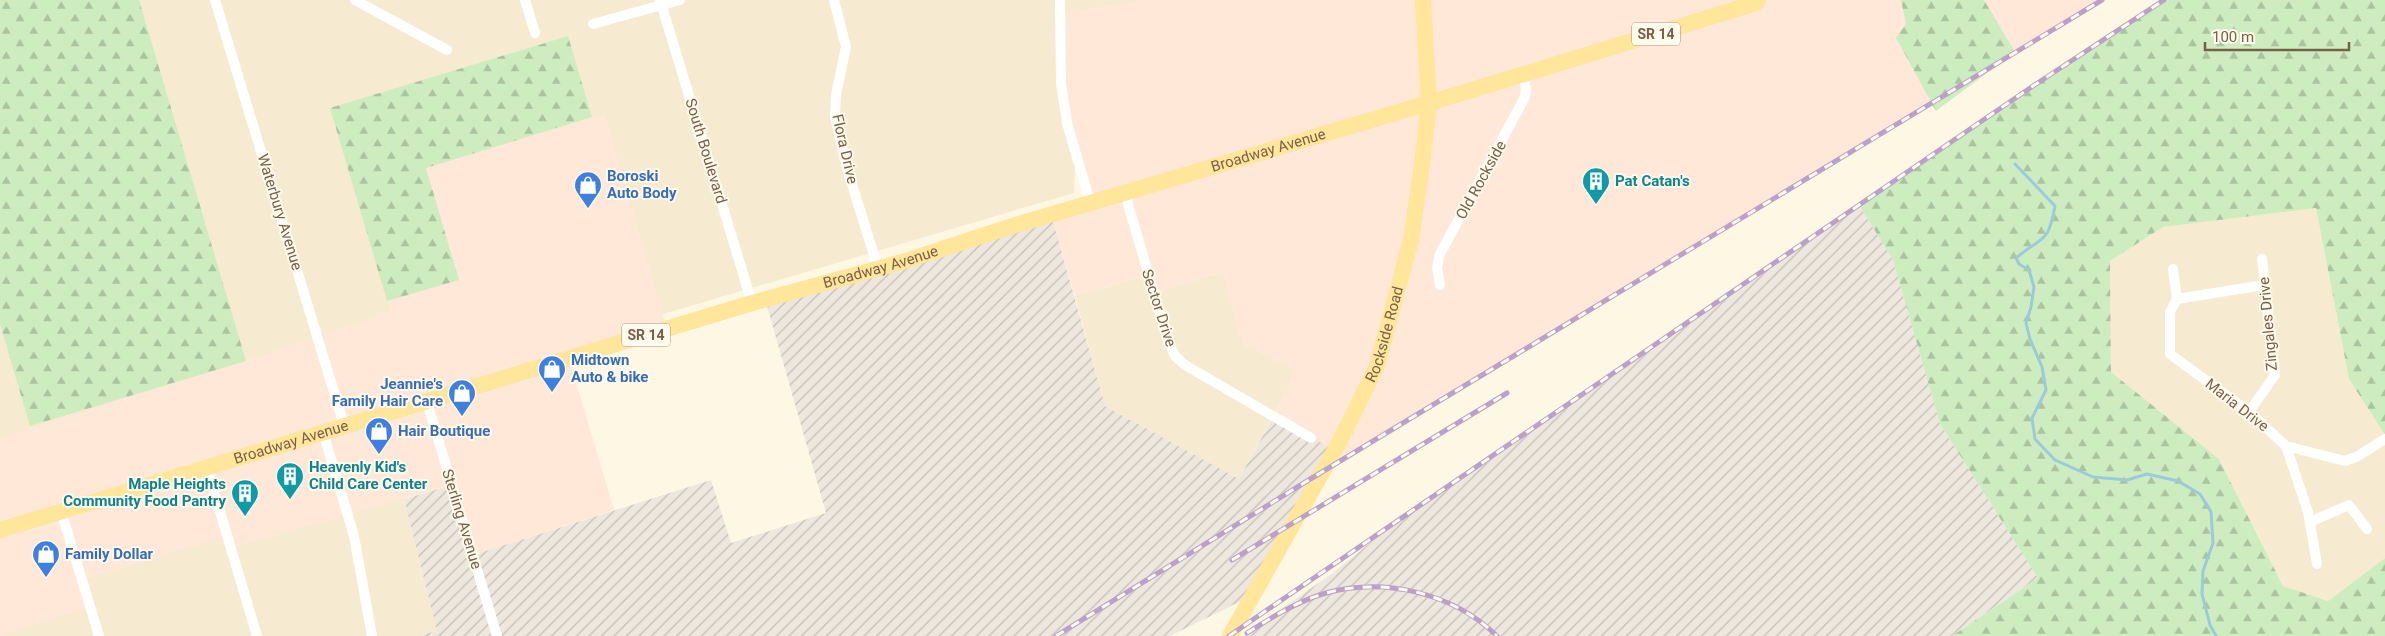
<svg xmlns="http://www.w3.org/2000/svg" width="2385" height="636" viewBox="0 0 2385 636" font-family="Roboto,sans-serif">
  <defs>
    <pattern id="industrial-furrows" width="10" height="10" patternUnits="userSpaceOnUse" patternTransform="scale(1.25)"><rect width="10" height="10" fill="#ede7de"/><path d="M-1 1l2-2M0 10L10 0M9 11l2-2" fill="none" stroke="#c5beb6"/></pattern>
    <pattern id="forest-firs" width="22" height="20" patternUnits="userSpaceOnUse" patternTransform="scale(1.25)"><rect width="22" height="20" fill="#cdedc1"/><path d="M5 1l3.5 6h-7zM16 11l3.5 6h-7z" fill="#abc39f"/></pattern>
  </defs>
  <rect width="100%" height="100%" fill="#fef7e4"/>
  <g fill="#f6ead1">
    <polygon points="0,0 1150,0 1080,15 1074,193 412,388 404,500 437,631 415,636 0,636"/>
    <polygon points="2316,208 2349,379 2385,435 2385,558 2328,601 2283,586 2219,459 2111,372 2110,261 2163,227"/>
    <polygon points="1223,272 1243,344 1297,371 1239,479 1105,406 1075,296 1149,275 1154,293"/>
  </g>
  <g fill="#ffe8d7">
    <polygon points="1142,0 2104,0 1326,470 1273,417 1296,371 1243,344 1223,272 1154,293 1148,275 1075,296 1051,214 1089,202 1067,123 1060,14"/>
    <polygon points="605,115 667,329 569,359 614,510 473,555 451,485 231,548 227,536 82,580 90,607 0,636 0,438 246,361 390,312 387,301 458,280 425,168"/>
  </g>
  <g fill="url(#industrial-furrows)">
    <polygon points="1859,205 1893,260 1940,424 2038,578 1952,636 1242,636 1330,575 1396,522"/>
    <polygon points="1051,214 1105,406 1239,479 1273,417 1335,450 1243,600 1170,636 415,636 437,631 404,499 452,485 473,555 711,480 731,543 826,513 765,299"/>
  </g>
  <g fill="url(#forest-firs)">
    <polygon points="0,0 139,0 246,361 30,426 0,324"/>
    <polygon points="1901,0 1984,0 2015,52 1936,111 1896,38 1906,24"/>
    <polygon points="2164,0 2385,0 2385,435 2349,379 2316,208 2163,227 2110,261 2111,372 2219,459 2283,586 2328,601 2385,558 2385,636 1952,636 2038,578 1940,424 1893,260 1859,205 2079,55"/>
    <polygon points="568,36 592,117 426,168 459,280 387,301 330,108"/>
  </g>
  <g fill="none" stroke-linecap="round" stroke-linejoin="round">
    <path stroke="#9bcadc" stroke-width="3" d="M2015 164 2055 206C2048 245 2043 235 2016 258L2019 264 2029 270 2034 287 2031 307 2026 323 2030 339 2042 367 2046 390 2032 418 2035 439 2055 460 2093 477 2127 480 2147 474 2178 481 2200 494 2211 512 2213 543 2203 571 2202 594 2210 625 2216 636"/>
    <g stroke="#fff" stroke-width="10">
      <polyline points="215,0 344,425"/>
      <polyline points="355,0 447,50"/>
      <polyline points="525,0 535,33"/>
      <polyline points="660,0 752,303"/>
      <polyline points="834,0 846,47 836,95 835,117 847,168 878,268"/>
      <polyline points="1060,0 1061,83 1067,123 1090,202"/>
      <polyline points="593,24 680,0"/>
      <polyline points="1125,194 1168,341 1175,356 1185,365 1311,438"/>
      <polyline points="2173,269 2177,299 2170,312 2170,354 2249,412 2286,446 2345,461 2358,456 2385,439"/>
      <polyline points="1440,285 1437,267 1440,254 1525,97 1526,90 1523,74"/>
      <polyline points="2177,299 2264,285"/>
      <polyline points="427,402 497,636"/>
      <polyline points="2249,412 2275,375 2262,259"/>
      <polyline points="323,432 354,536 372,636"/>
      <polyline points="2286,446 2308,512 2317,564"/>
      <polyline points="207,468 257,636"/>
      <polyline points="61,511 99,636"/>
      <polyline points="2310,522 2349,505 2367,529"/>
    </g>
    <g stroke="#ffe69a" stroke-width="16">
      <path id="s1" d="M0 530 752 303 902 262 1009 227 1449 97 1756 3 1758 0"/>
      <path id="s2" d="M1230 636 1341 439 1377 366 1411 240 1422 164 1429 103 1423 0"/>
    </g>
    <g stroke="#bba1c9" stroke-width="5">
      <g id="rail">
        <polyline points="1232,560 1507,393"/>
        <path d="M1247 633C1272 617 1298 601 1326 593 1385 577 1453 593 1497 636"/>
        <polyline points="1056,636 1312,478 2102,0"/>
        <polyline points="1229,636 2033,86 2164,0"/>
      </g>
    </g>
    <use href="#rail" stroke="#fffaec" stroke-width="3" stroke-dasharray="9" stroke-linecap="butt"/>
  </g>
  <defs>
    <g id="building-pin" transform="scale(1.4375)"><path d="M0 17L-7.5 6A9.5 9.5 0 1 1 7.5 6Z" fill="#0f9aa8" stroke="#fffaec"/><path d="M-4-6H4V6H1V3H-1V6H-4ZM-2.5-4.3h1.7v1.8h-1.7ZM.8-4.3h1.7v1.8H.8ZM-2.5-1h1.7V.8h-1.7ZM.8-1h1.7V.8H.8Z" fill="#fff"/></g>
    <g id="shop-pin" transform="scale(1.4375)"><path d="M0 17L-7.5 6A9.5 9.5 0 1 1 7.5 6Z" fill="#3f7fe0" stroke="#fffaec"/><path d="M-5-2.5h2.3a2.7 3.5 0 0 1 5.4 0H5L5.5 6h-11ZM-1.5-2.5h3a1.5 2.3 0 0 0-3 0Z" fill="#fff"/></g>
  </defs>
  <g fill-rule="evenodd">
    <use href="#building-pin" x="1596" y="181"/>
    <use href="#shop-pin" x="588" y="185"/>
    <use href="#shop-pin" x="552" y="369"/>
    <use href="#shop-pin" x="462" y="393"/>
    <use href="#shop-pin" x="379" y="431"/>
    <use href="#building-pin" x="290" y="476"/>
    <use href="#building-pin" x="245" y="493"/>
    <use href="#shop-pin" x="46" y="554"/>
  </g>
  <g text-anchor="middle" stroke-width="4" stroke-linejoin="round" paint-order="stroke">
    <g fill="#fffaec" stroke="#a18e78" stroke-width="1">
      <rect x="1632" y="22.5" width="48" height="23" rx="4"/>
      <rect x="622" y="323.5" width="48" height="23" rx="4"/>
    </g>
    <g font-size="14" font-weight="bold" fill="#795f47">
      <text x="1656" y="39">SR 14</text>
      <text x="646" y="340">SR 14</text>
    </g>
    <g font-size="15" fill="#795f47" stroke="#fffaec">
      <text transform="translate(845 149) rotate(77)" y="5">Flora Drive</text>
      <text transform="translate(706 151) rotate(73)" y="5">South Boulevard</text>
      <text dy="5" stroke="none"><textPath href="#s1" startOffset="1324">Broadway Avenue</textPath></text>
      <text transform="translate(1481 180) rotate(-61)" y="5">Old Rockside</text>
      <text transform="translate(280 212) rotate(73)" y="5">Waterbury Avenue</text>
      <text dy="5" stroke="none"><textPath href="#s1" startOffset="919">Broadway Avenue</textPath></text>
      <text transform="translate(1159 308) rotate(72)" y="5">Sector Drive</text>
      <text transform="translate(2268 324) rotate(-95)" y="5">Zingales Drive</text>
      <text dy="5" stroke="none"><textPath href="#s2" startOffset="340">Rockside Road</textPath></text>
      <text transform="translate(2237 405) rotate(38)" y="5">Maria Drive</text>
      <text dy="5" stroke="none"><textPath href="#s1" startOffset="304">Broadway Avenue</textPath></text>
      <text transform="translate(462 519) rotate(73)" y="5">Sterling Avenue</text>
    </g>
    <g font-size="15" font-weight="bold" fill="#366cbe" stroke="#fffaec" text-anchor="start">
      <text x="607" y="181">Boroski<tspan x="607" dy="17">Auto Body</tspan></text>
      <text x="571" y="365">Midtown<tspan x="571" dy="17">Auto &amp; bike</tspan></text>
      <text x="443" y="389" text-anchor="end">Jeannie's<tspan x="443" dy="17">Family Hair Care</tspan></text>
      <text x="398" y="436">Hair Boutique</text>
      <text x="65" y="559">Family Dollar</text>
    </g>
    <g font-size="15" font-weight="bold" fill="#0d838f" stroke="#fffaec" text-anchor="start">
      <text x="1615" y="186">Pat Catan's</text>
      <text x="309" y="472">Heavenly Kid's<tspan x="309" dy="17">Child Care Center</tspan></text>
      <text x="226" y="489" text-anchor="end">Maple Heights<tspan x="226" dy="17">Community Food Pantry</tspan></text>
    </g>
  </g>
  <path d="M2205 42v8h144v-8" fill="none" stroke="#795f47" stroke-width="2.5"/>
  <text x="2212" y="42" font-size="15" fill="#795f47" stroke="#fffaec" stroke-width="4" paint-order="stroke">100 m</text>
</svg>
